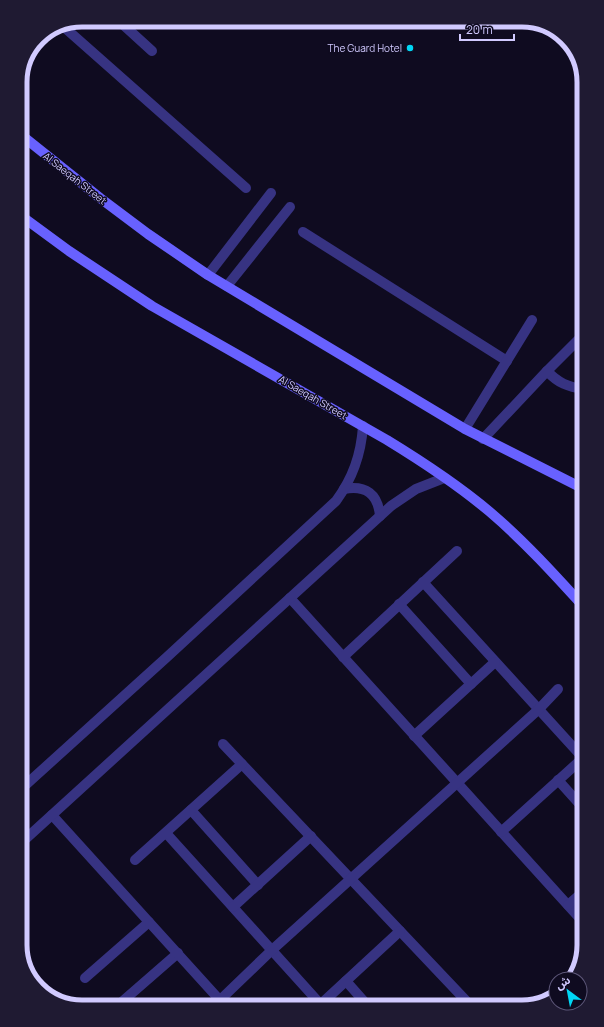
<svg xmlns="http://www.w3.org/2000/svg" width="604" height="1027" viewBox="0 0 604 1027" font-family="Manrope,'Noto Sans Arabic',sans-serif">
  <rect width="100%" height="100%" fill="#0f0b20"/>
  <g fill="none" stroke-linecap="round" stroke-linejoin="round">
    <g stroke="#373382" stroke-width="10">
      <polyline points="118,20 152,51"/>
      <polyline points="64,27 246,188"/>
      <polyline points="303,232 507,361"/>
      <polyline points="208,275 271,193"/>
      <polyline points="227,286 290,207"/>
      <polyline points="465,429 532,320"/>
      <polyline points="85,978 149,922"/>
      <polyline points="116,1007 178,953"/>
    </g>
    <g stroke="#373382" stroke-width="10">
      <path d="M547 371C558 383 568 387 584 389"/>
      <polyline points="483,439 547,371 584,334"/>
      <path d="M584 452C580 433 581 417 584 398"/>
      <path d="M344 489C366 485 378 494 380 516"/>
      <polyline points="423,582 584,759"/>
      <polyline points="290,598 584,923"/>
      <polyline points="399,604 471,684"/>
      <polyline points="343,657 457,551"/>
      <polyline points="414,736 495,662"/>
      <polyline points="223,744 472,1007"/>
      <polyline points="558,780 584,809"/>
      <path d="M20 790 167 657 336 501C353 478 361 455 363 426"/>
      <polyline points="191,810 258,885"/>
      <polyline points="52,815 226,1007"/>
      <polyline points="501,832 583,758"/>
      <polyline points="166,833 323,1007"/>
      <polyline points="20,844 391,506 416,489 444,478"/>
      <polyline points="135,860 242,764"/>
      <polyline points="568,905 584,891"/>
      <polyline points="233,907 311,836"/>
      <polyline points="346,981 369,1007"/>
      <polyline points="220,1000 272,950 539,709 558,689"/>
      <polyline points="321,1004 400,931"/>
    </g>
    <g stroke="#6861ff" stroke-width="10">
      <polyline points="20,134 100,198 148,234 208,275 465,429 584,489"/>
      <path d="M20 215 69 251 152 306 387 440C423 462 458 485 490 512 524 541 554 574 584 607"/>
    </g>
  </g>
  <circle fill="#00d7f5" stroke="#0f0b20" stroke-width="1.5" cx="410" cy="48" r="4"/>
  <g text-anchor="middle" stroke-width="3" stroke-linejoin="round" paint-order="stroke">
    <g font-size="10" fill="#d1caff" stroke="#0f0b20" text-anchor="end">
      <text x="402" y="52">The Guard Hotel</text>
    </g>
    <g font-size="10" fill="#d1caff" stroke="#0f0b20">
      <text transform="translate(75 178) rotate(38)" y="4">Al Saeqah Street</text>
      <text transform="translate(313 397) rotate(30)" y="4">Al Saeqah Street</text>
    </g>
  </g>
  <path d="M0 0H604V1027H0ZM82 27H522A55 55 0 0 1 577 82V945A55 55 0 0 1 522 1000H82A55 55 0 0 1 27 945V82A55 55 0 0 1 82 27Z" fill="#1f1a32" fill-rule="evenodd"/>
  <path fill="none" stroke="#d1caff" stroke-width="5" d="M82 27H522A55 55 0 0 1 577 82V945A55 55 0 0 1 522 1000H82A55 55 0 0 1 27 945V82A55 55 0 0 1 82 27Z"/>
  <g transform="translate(568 991) rotate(328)"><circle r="19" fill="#0f0b20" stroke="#5d5779"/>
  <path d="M0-3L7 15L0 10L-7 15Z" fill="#00d7f5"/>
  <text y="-6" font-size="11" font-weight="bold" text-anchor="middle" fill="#d1caff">ش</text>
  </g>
  <path d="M460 34v6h54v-6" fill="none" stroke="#d1caff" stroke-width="2"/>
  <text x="466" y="34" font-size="12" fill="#d1caff" stroke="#0f0b20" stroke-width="3" paint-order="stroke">20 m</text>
</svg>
